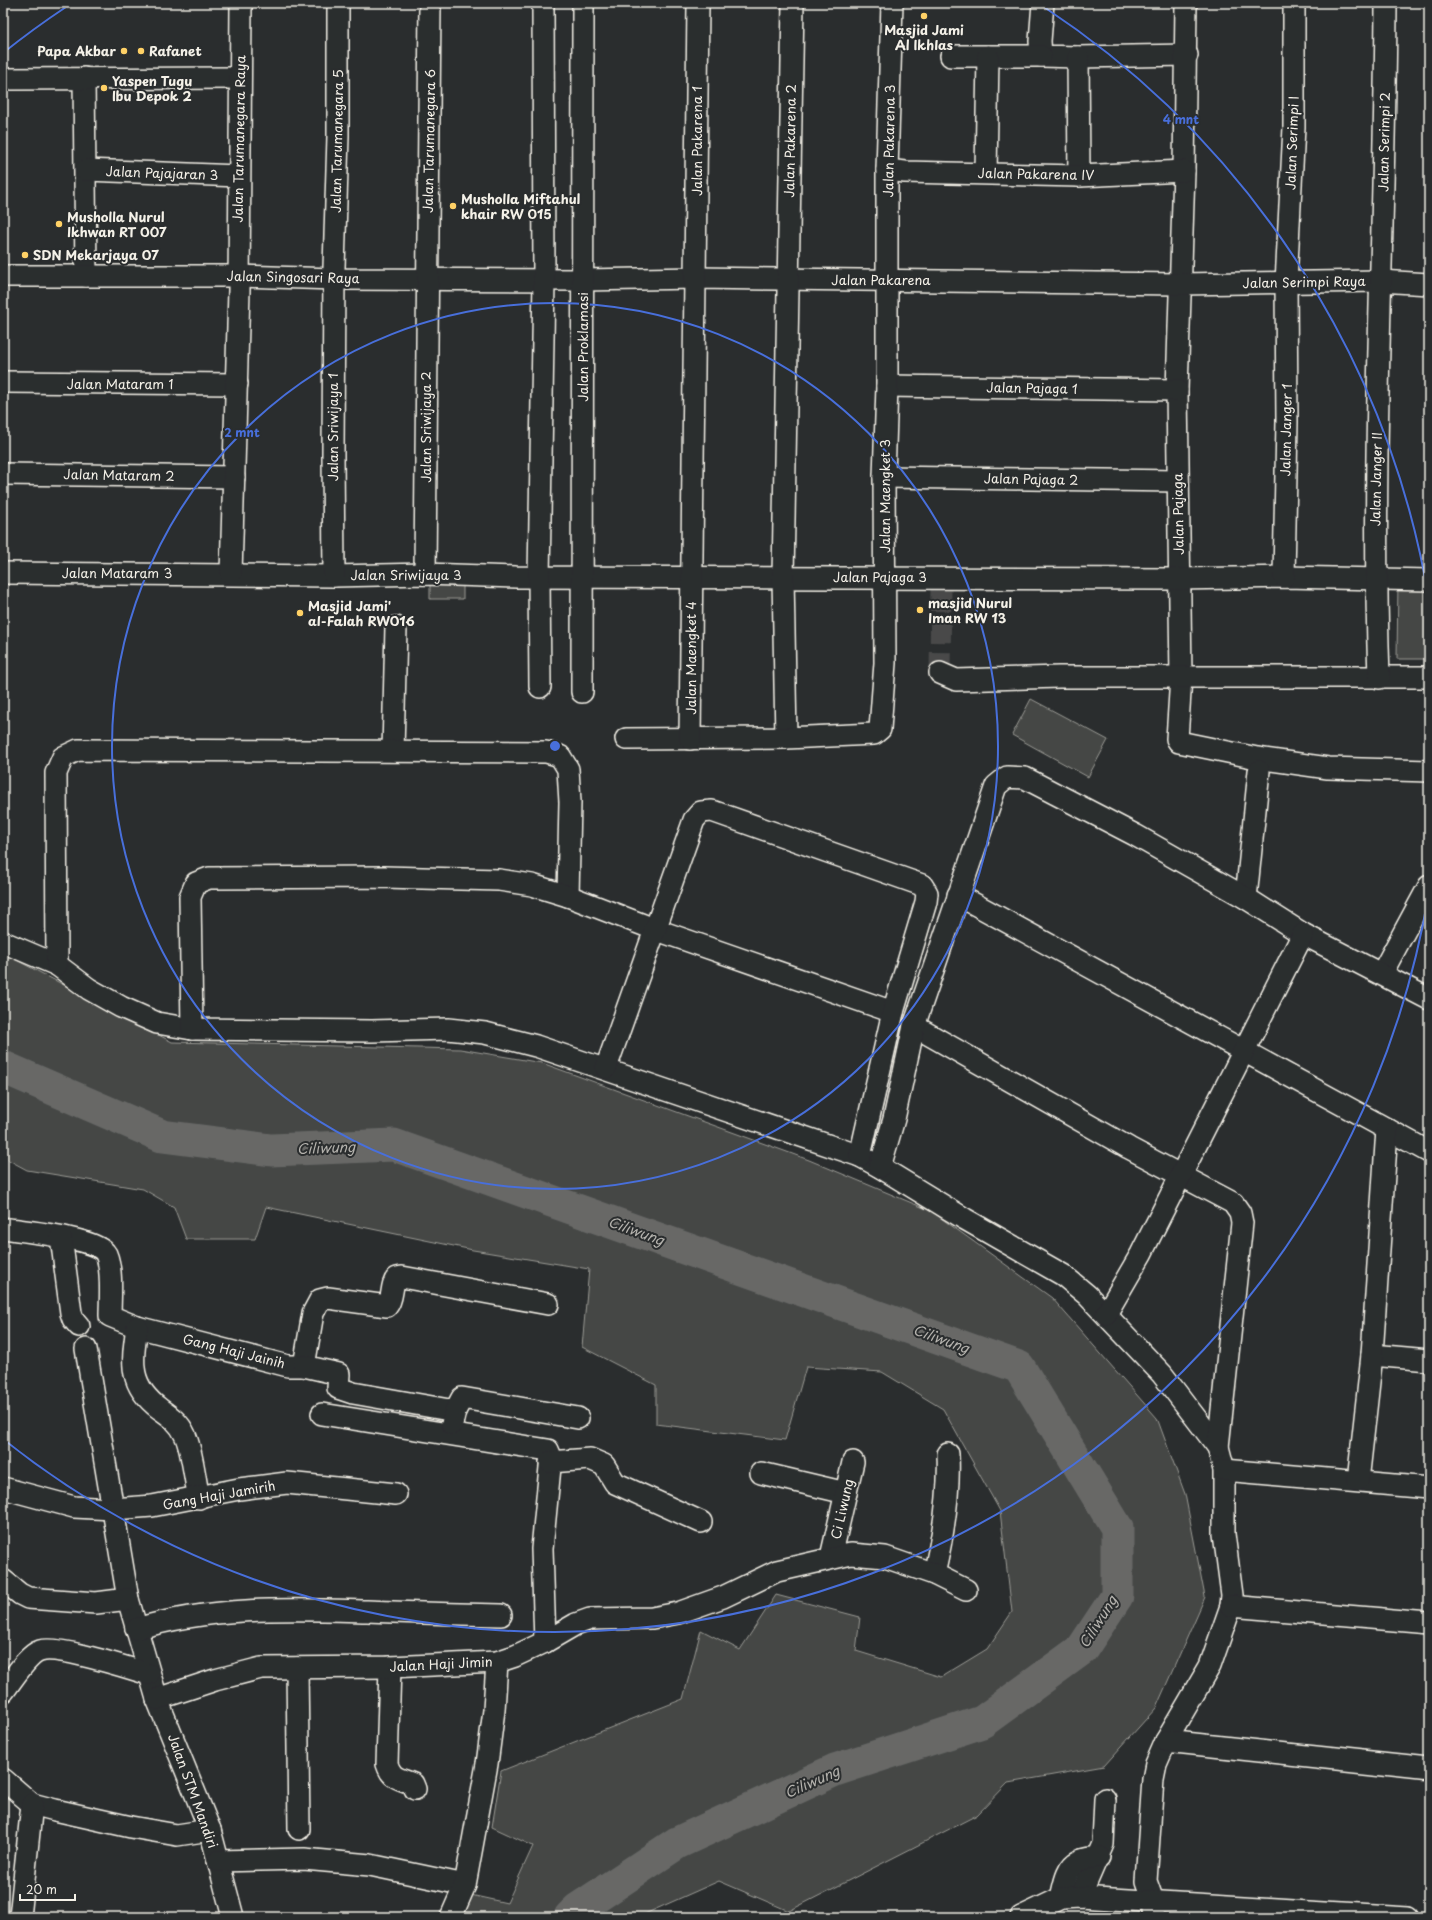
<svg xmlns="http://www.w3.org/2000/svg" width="1432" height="1920" viewBox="0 0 1432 1920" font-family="'Playpen Sans',sans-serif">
  <rect width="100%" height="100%" fill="#2a2d2e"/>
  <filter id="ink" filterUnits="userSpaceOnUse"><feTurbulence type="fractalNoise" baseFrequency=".025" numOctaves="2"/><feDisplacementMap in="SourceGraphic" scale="8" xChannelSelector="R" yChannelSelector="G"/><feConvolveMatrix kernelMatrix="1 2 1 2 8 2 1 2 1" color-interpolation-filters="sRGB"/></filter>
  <g filter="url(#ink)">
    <g fill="#444645" stroke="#9c9c96">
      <polygon points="1398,581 1429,581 1429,659 1397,659"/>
      <polygon points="430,585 463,586 463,599 430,599"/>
      <polygon points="1031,699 1108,740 1088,777 1012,735"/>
      <polygon points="3,953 172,1042 460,1049 542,1063 809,1160 931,1211 1052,1298 1157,1418 1185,1494 1205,1597 1156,1708 1104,1766 1008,1783 977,1815 789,1911 719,1881 638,1917 456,1917 466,1894 507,1903 533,1846 492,1827 501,1771 683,1699 701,1630 740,1650 776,1595 860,1617 856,1651 941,1677 987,1649 1012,1612 1000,1511 943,1409 882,1372 806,1367 785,1440 656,1424 656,1385 582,1347 589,1269 473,1250 266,1207 255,1239 186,1239 174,1207 143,1189 27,1170 3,1157"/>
      <polygon points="1047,1914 1115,1915 1114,1917 1040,1917"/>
    </g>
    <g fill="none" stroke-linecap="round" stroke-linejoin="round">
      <polyline stroke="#676866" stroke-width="33" points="3,1067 162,1136 271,1150 394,1145 1019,1367 1117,1528 1117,1596 1082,1649 982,1722 835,1770 677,1843 578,1909 570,1917"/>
      <polyline stroke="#484a4a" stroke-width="21" stroke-dasharray="21 10" stroke-linecap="butt" points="940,673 941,590"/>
      <g stroke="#f4f1e8" stroke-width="24">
        <g id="street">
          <polyline points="1043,3 1040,41 1041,56 1078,57 1187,55"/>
          <polyline points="1186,3 1184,171 1177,390 1181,677 1177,739 1179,742 1257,758 1328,768 1429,771"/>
          <polyline points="951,56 1041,56"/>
          <polyline points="1078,57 1079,176"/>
          <polyline points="84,78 86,276"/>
          <polyline points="3,79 240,78"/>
          <polyline points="86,170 239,176"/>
          <polyline points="887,170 905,172 1079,176 1184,171"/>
          <polyline points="986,173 988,56"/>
          <polyline points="3,276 239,276 334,279 583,280 696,278 1180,284 1380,281 1429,284"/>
          <polyline points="3,382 237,384"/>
          <polyline points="887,386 1177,390"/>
          <polyline points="3,474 234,477"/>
          <polyline points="884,477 1178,481"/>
          <polyline points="3,573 334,576 425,574 516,577 1179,579 1284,577 1429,580"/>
          <polyline points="231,574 239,290 241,3"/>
          <polyline points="425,574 430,3"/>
          <polyline points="334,576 333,454 334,268 338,136 338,3"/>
          <polyline points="1284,577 1287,422 1286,283 1294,127 1294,3"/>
          <polyline points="940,673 956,680 1059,677 1429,677"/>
          <path d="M1379 678C1371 453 1385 228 1386 3"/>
          <polyline points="540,687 539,577 544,280 543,3"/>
          <polyline points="582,692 583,3"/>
          <polyline points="786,738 783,577 793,3"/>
          <polyline points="626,739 786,738 874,734 880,729 885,663 884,477 887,386 887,170 892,3"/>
          <polyline points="690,739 698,3"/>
          <polyline points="393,751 396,627"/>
          <polyline points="958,895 1429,1152"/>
          <polyline points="1246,898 1259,771"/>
          <polyline points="3,942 57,965 89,989 121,1007 157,1023 192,1029 372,1031 448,1029 485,1033 536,1046 860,1156 880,1167 965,1219 1063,1275 1087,1295 1162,1374 1218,1447 1224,1470 1224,1534 1232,1595 1231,1606 1210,1666 1166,1741 1156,1764 1153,1779 1146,1881 1153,1901 1152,1917"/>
          <polyline points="57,965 56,773 63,757 78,750 546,752 560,756 568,769 570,802 568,896"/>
          <polyline points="1382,973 1429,886"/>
          <polyline points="914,1026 1129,1148 1233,1203 1240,1213 1242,1223 1218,1447"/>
          <polyline points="192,1029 190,897 196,883 209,878 384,877 499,880 532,885 568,896 654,929 893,1012"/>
          <polyline points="606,1068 694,820 701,812 712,811 922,885 927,893 926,902 893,1012 860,1156"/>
          <polyline points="880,1167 894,1119 914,1026 996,786 1007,777 1025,778 1135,835 1246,898 1303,934 1429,999"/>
          <path d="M3 1228C22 1231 98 1238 106 1254 113 1270 110 1299 110 1316L137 1327 288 1366H304L313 1313 320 1300 328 1298 387 1306C394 1298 390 1285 397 1278L402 1277 548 1304"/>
          <polyline points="61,1237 71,1313 73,1319 79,1326"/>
          <polyline points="1106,1314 1141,1254 1303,934"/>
          <path d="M137 1327C132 1362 128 1385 160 1409 170 1416 180 1423 185 1435 192 1449 195 1481 199 1498"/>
          <polyline points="86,1349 128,1599 157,1699 210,1830 233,1917"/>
          <polyline points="1372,1355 1429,1360"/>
          <polyline points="304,1366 339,1374 338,1388 353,1393 455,1411"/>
          <polyline points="322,1414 548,1450 551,1457 542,1549 545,1642"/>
          <polyline points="452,1424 455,1411 462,1398 578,1418"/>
          <polyline points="550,1462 590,1459 604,1465 615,1483 701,1522"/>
          <polyline points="1224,1470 1429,1488"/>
          <polyline points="761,1473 846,1493"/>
          <polyline points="1358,1481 1372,1355 1387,1129"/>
          <polyline points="3,1488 74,1507 113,1509 152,1506 239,1489 287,1483 396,1494"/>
          <polyline points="831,1557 853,1462"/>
          <path d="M934 1574C943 1536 950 1494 948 1454"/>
          <polyline points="3,1580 20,1594 28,1598 96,1603 128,1599"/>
          <polyline points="1231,1606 1429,1623"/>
          <path d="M136 1629C214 1606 287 1609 367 1611 412 1613 456 1614 501 1615"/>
          <path d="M390 1667 387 1764C392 1780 400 1778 413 1784L415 1789"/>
          <polyline points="297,1668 299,1829"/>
          <path d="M3 1692C12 1681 27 1655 40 1651 58 1645 128 1668 149 1674"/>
          <polyline points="157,1699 215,1680 261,1668 390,1667 497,1662 515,1656 545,1642 576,1624 590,1619 652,1618 678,1613 723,1597 777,1571 851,1554 885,1557 934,1574 966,1590"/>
          <polyline points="1166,1741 1429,1769"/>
          <polyline points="3,1779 32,1804 55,1810 131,1827 177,1835 210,1830"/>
          <polyline points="218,1861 304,1859 370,1865 465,1885"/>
          <polyline points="1080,1897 1103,1844 1105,1799"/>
          <path d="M1061 1898C1064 1886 1066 1867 1079 1861 1084 1858 1093 1858 1099 1857"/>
          <polyline points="20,1917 32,1804"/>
          <polyline points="451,1917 465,1885 487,1764 494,1710 497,1662"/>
          <polyline points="1021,1917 1061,1898 1080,1897 1407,1917"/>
        </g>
      </g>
      <use href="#street" stroke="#2a2d2e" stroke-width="21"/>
    </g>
  </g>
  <g fill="none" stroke="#486fdb" stroke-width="2">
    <circle cx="555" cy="746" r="443"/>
    <path d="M1429 892A886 886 0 0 1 3 1439M3 53A886 886 0 0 1 66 7M1044 7A886 886 0 0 1 1429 600"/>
  </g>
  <g fill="#ffd166" stroke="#2a2d2e" stroke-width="1.5">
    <circle cx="924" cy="16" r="4"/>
    <circle cx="124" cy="51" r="4"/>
    <circle cx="141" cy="51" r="4"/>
    <circle cx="104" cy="88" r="4"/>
    <circle cx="453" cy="206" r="4"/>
    <circle cx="59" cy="224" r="4"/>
    <circle cx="25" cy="255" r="4"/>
    <circle cx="920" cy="610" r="4"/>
    <circle cx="300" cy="613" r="4"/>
  </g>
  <g text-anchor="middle" stroke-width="4" stroke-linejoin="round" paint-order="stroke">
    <g font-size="13" font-weight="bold" fill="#f4f1e8" stroke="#2a2d2e" text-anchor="start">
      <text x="924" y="35" text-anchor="middle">Masjid Jami<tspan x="924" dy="15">Al Ikhlas</tspan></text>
      <text x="116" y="56" text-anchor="end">Papa Akbar</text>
      <text x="149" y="56">Rafanet</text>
      <text x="112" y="86">Yaspen Tugu<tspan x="112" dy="15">Ibu Depok 2</tspan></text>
      <text x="461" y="204">Musholla Miftahul<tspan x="461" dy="15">khair RW 015</tspan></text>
      <text x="67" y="222">Musholla Nurul<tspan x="67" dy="15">Ikhwan RT 007</tspan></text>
      <text x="33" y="260">SDN Mekarjaya 07</text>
      <text x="928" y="608">masjid Nurul<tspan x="928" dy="15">Iman RW 13</tspan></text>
      <text x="308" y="611">Masjid Jami'<tspan x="308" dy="15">al-Falah RW016</tspan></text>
    </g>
    <g font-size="13" fill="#f4f1e8" stroke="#2a2d2e">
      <text transform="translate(239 139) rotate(-89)" y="5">Jalan Tarumanegara Raya</text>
      <text transform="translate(337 141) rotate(-89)" y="5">Jalan Tarumanegara 5</text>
      <text transform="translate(429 141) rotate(-89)" y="5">Jalan Tarumanegara 6</text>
      <text transform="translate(697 141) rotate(-90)" y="5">Jalan Pakarena 1</text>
      <text transform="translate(790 141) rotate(-89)" y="5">Jalan Pakarena 2</text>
      <text transform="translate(889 141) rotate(-89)" y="5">Jalan Pakarena 3</text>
      <text transform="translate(1384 142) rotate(-89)" y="5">Jalan Serimpi 2</text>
      <text transform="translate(1292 143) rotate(-88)" y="5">Jalan Serimpi I</text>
      <text transform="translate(162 173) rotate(2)" y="5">Jalan Pajajaran 3</text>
      <text transform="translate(1036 174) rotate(1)" y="5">Jalan Pakarena IV</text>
      <text transform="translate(293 277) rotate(1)" y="5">Jalan Singosari Raya</text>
      <text x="881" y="285">Jalan Pakarena</text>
      <text transform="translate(1304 282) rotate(-1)" y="5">Jalan Serimpi Raya</text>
      <text transform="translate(583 347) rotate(-90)" y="5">Jalan Proklamasi</text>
      <text x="120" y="389">Jalan Mataram 1</text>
      <text transform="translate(1032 388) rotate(1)" y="5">Jalan Pajaga 1</text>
      <text transform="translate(333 427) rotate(-90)" y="5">Jalan Sriwijaya 1</text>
      <text transform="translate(426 427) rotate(-90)" y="5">Jalan Sriwijaya 2</text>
      <text transform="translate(1286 430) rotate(-89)" y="5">Jalan Janger 1</text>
      <text transform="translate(119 475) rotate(1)" y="5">Jalan Mataram 2</text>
      <text transform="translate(1031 479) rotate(1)" y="5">Jalan Pajaga 2</text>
      <text transform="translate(1376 479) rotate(-89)" y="5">Jalan Janger II</text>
      <text transform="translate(885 496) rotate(-90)" y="5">Jalan Maengket 3</text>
      <text transform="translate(1178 514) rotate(-91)" y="5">Jalan Pajaga</text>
      <text x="117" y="578">Jalan Mataram 3</text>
      <text x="406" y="580">Jalan Sriwijaya 3</text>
      <text x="880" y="582">Jalan Pajaga 3</text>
      <text transform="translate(691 658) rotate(-90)" y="5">Jalan Maengket 4</text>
      <text transform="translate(234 1351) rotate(14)" y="5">Gang Haji Jainih</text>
      <text transform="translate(219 1495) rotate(-10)" y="5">Gang Haji Jamirih</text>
      <text transform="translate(842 1509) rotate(-77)" y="5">Ci Liwung</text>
      <text transform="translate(441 1664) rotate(-3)" y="5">Jalan Haji Jimin</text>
      <text transform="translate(193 1791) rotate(70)" y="5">Jalan STM Mandiri</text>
    </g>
    <g font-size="14" font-style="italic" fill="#b5b3ae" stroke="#2a2d2e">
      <text transform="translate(326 1148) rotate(-2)" y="5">Ciliwung</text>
      <text transform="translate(636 1231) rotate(20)" y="5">Ciliwung</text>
      <text transform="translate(941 1339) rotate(20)" y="5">Ciliwung</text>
      <text transform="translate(1098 1622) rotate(-58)" y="5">Ciliwung</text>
      <text transform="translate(812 1782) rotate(-24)" y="5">Ciliwung</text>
    </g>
  </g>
  <circle cx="555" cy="746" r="6" fill="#486fdb" stroke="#2a2d2e" stroke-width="2"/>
  <g font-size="12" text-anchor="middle" font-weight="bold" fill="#486fdb" stroke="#2a2d2e" stroke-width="4" stroke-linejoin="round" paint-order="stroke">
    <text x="1181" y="124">4 mnt</text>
    <text x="242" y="437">2 mnt</text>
  </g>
  <rect width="1432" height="1920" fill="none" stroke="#2a2d2e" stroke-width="16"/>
  <rect x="8" y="8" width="1416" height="1904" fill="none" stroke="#f4f1e8" stroke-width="1.5" filter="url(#ink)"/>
  <path d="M20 1894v6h55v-6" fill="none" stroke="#f4f1e8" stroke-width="2"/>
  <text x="26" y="1894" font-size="12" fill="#f4f1e8" stroke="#2a2d2e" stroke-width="3" paint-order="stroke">20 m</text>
</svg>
